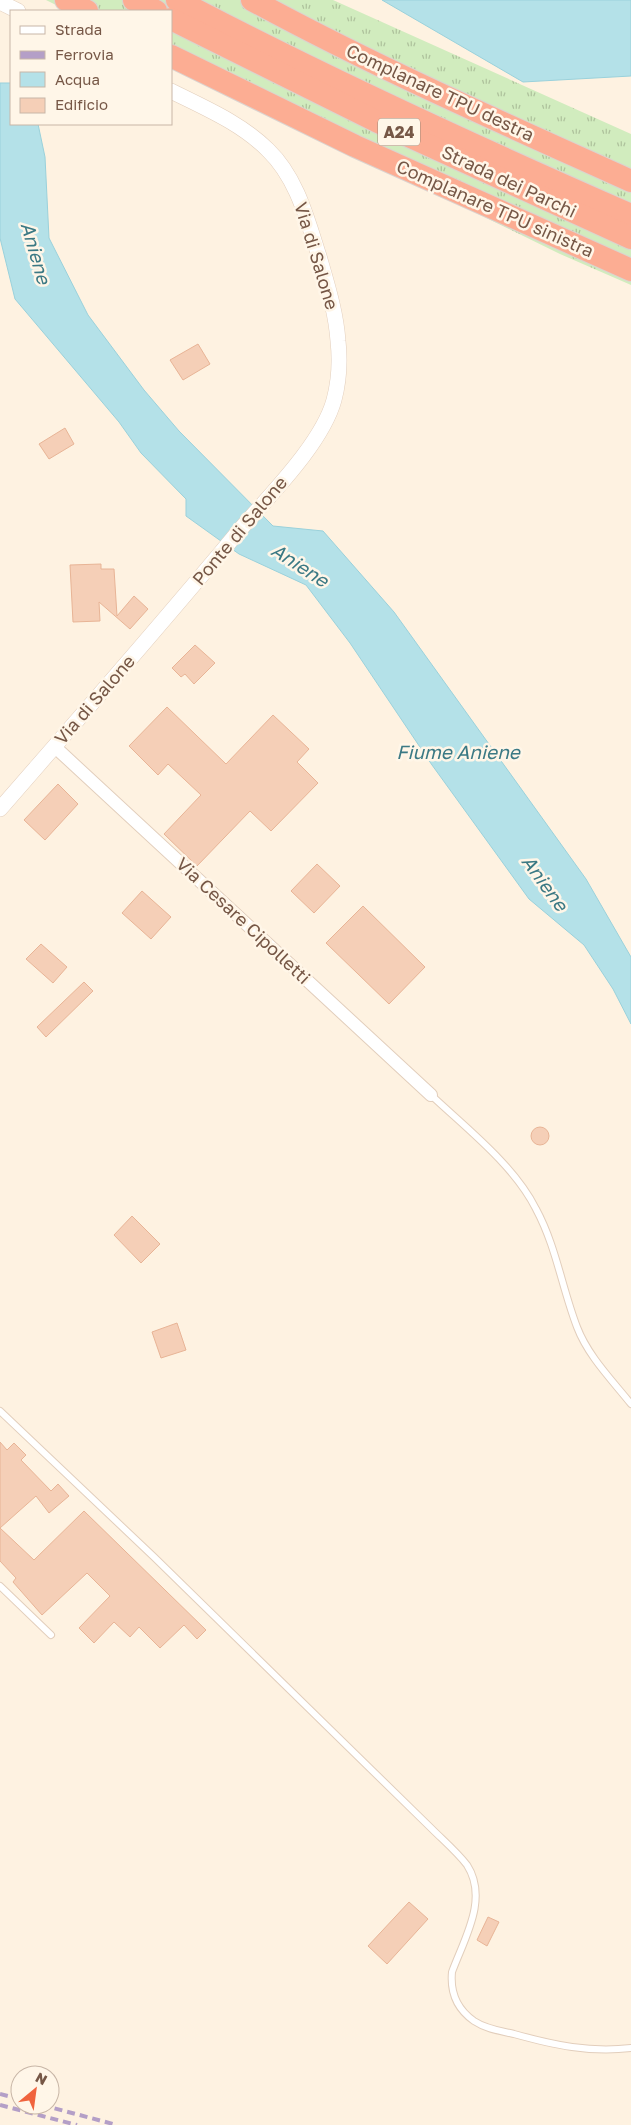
<svg xmlns="http://www.w3.org/2000/svg" width="631" height="2125" viewBox="0 0 631 2125" font-family="'Golos Text',sans-serif">
  <defs>
    <pattern id="grass-tufts" width="24" height="20" patternUnits="userSpaceOnUse" patternTransform="scale(1.25)"><rect width="24" height="20" fill="#d1ecbe"/><path d="M3 7l-1-3M5 7V3M7 7l1-3M15 17l-1-3M17 17v-4M19 17l1-3" fill="none" stroke="#aec29c"/></pattern>
  </defs>
  <rect width="100%" height="100%" fill="#fef2e1"/>
  <polygon fill="url(#grass-tufts)" points="46,0 333,0 631,134 631,285 560,254 171,64 171,11 68,11"/>
  <g fill="#b4e1e8" stroke="#9ad1db">
    <polygon points="382,0 631,0 631,76 523,82"/>
    <polygon points="0,83 11,83 11,124 38,124 45,157 49,238 88,315 144,390 179,431 273,526 323,531 394,612 586,879 631,957 631,1024 613,989 584,945 529,899 432,765 350,643 306,585 239,554 186,516 186,499 141,453 119,422 15,299 0,238"/>
  </g>
  <g fill="#f5cfb7" stroke="#e8b496">
    <polygon points="198,344 210,364 183,380 170,360"/>
    <polygon points="65,428 74,444 49,459 39,444"/>
    <polygon points="101,564 101,569 114,569 117,616 134,596 148,609 130,629 99,602 100,621 73,622 70,565"/>
    <polygon points="195,645 215,663 194,684 185,674 181,677 172,668"/>
    <polygon points="167,707 226,764 273,715 309,749 297,762 318,783 271,831 250,811 197,866 164,834 201,795 168,764 158,775 129,746"/>
    <polygon points="58,784 78,804 45,840 24,820"/>
    <polygon points="317,864 340,886 314,913 291,891"/>
    <polygon points="142,891 171,917 151,939 122,913"/>
    <polygon points="363,906 425,967 389,1004 326,943"/>
    <polygon points="41,944 67,967 53,983 26,959"/>
    <polygon points="84,982 93,991 46,1037 37,1027"/>
    <circle cx="540" cy="1136" r="9"/>
    <polygon points="132,1216 160,1244 141,1263 114,1235"/>
    <polygon points="177,1323 186,1350 161,1358 152,1332"/>
    <polygon points="0,1442 7,1450 14,1443 26,1455 21,1460 51,1491 58,1484 69,1496 49,1513 36,1496 0,1528 34,1560 84,1511 206,1630 197,1639 184,1625 160,1648 139,1627 130,1637 114,1622 94,1643 79,1628 110,1596 87,1573 42,1615 13,1582 16,1578 0,1561"/>
    <polygon points="409,1902 428,1919 387,1964 368,1946"/>
    <polygon points="488,1917 499,1922 487,1946 477,1940"/>
  </g>
  <g fill="none" stroke-linecap="round" stroke-linejoin="round">
    <g stroke="#e2cebc" stroke-width="8">
      <g id="service">
        <path d="M431 1095C466 1128 514 1165 536 1209 556 1246 562 1288 577 1327 588 1356 612 1380 631 1404"/>
        <path d="M0 1411 154 1557 432 1829C443 1840 457 1852 467 1865 489 1899 464 1939 452 1972 450 1993 457 2009 474 2021 486 2029 501 2031 514 2034 554 2045 590 2053 631 2048"/>
        <polyline points="0,1586 51,1635"/>
      </g>
    </g>
    <g stroke="#e2cebc" stroke-width="14">
      <polyline id="minor" points="55,747 431,1095"/>
    </g>
    <g stroke="#e2cebc" stroke-width="16">
      <g id="tertiary">
        <polyline points="0,2 18,11"/>
        <path d="M0 809C80 717 160 626 238 532 268 497 322 444 334 400 339 381 340 359 338 341 336 312 327 284 319 256 307 219 297 178 268 150 241 123 205 108 171 91"/>
      </g>
    </g>
    <g stroke="#dbd3cf" stroke-width="24">
      <g id="motorway">
        <polyline points="66,0 87,11"/>
        <polyline points="134,0 156,11"/>
        <path d="M177 0C325 78 478 148 631 215"/>
        <path d="M252 0C375 67 503 123 631 181"/>
        <polyline points="171,19 376,121 631,238"/>
        <polyline points="171,56 355,146 631,270"/>
      </g>
    </g>
    <use href="#service" stroke="#fff" stroke-width="6"/>
    <use href="#minor" stroke="#fff" stroke-width="12"/>
    <use href="#tertiary" stroke="#fff" stroke-width="15"/>
    <use href="#motorway" stroke="#fcad93" stroke-width="22"/>
    <g stroke="#b49fc7" stroke-width="4" stroke-dasharray="8 5" stroke-linecap="butt">
      <polyline points="0,2094 20,2099"/>
      <polyline points="0,2105 77,2125"/>
      <polyline points="42,2105 117,2125"/>
    </g>
  </g>
  <g text-anchor="middle" stroke-width="5" stroke-linejoin="round" paint-order="stroke">
    <rect fill="#fff6e8" stroke="#9f8777" stroke-width="1" x="378" y="118.5" width="42" height="27" rx="4"/>
    <g font-size="16" font-weight="bold" fill="#765746">
      <text x="399" y="138">A24</text>
    </g>
    <g font-size="18" fill="#765746" stroke="#fff6e8">
      <text transform="translate(440 93) rotate(25)" y="6">Complanare TPU destra</text>
      <text transform="translate(509 182) rotate(25)" y="6">Strada dei Parchi</text>
      <text transform="translate(495 209) rotate(24)" y="6">Complanare TPU sinistra</text>
      <text transform="translate(316 256) rotate(73)" y="6">Via di Salone</text>
      <text transform="translate(240 531) rotate(-50)" y="6">Ponte di Salone</text>
      <text transform="translate(95 700) rotate(-49)" y="6">Via di Salone</text>
      <text transform="translate(243 921) rotate(43)" y="6">Via Cesare Cipolletti</text>
    </g>
    <g font-size="19" font-style="italic" fill="#3b7984" stroke="#fff6e8">
      <text transform="translate(36 253) rotate(74)" y="7">Aniene</text>
      <text transform="translate(300 565) rotate(33)" y="7">Aniene</text>
      <text x="458" y="759">Fiume Aniene</text>
      <text transform="translate(545 883) rotate(54)" y="7">Aniene</text>
    </g>
  </g>
  <rect x="10" y="10" width="162" height="115" fill="#fff6e8" stroke="#c8b6a7"/>
  <rect x="20" y="26" width="25" height="8" fill="#ffffff" stroke="#c8b6a7"/>
  <text x="55" y="35" font-size="15" fill="#765746">Strada</text>
  <rect x="20" y="51" width="25" height="8" fill="#b49fc7" stroke="#c8b6a7"/>
  <text x="55" y="60" font-size="15" fill="#765746">Ferrovia</text>
  <rect x="20" y="72" width="25" height="15" fill="#b4e1e8" stroke="#c8b6a7"/>
  <text x="55" y="85" font-size="15" fill="#765746">Acqua</text>
  <rect x="20" y="98" width="25" height="15" fill="#f5cfb7" stroke="#c8b6a7"/>
  <text x="55" y="110" font-size="15" fill="#765746">Edificio</text>
  <g transform="translate(35 2090) rotate(29)"><circle r="24" fill="#fff6e8" stroke="#c8b6a7"/>
  <path d="M0-4L9 19L0 12L-9 19Z" fill="#f0633d"/>
  <text y="-8" font-size="14" font-weight="bold" text-anchor="middle" fill="#765746">N</text>
  </g>
</svg>
